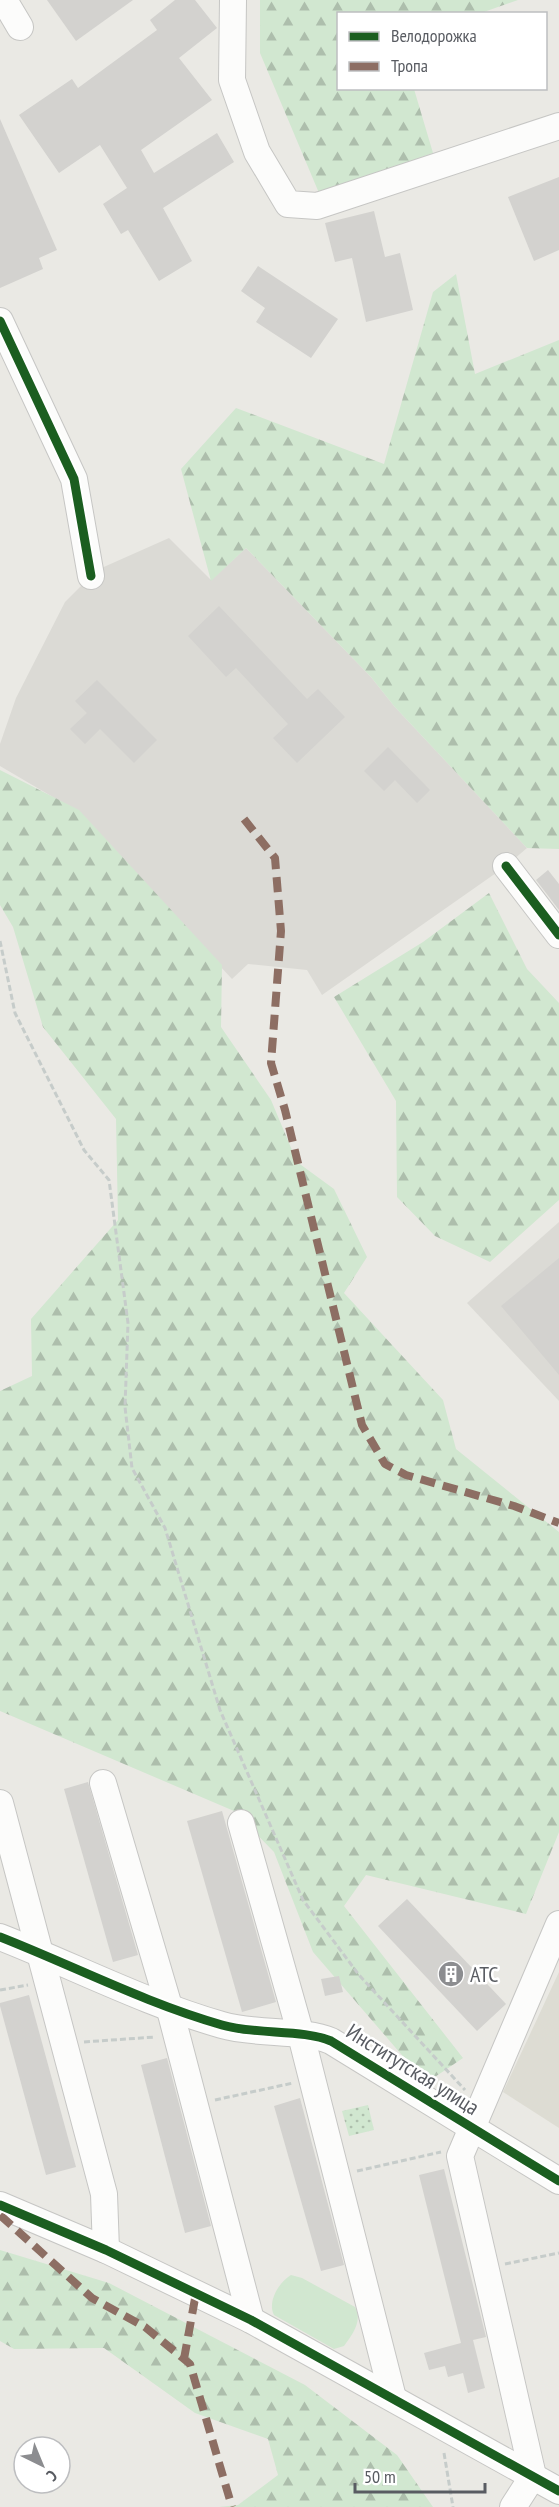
<svg xmlns="http://www.w3.org/2000/svg" width="559" height="2507" viewBox="0 0 559 2507" font-family="'PT Sans Narrow',sans-serif">
  <defs>
    <pattern id="forest-firs" width="22" height="20" patternUnits="userSpaceOnUse" patternTransform="scale(1.5)"><rect width="22" height="20" fill="#d1e7d0"/><path d="M5 1l3.5 6h-7zM16 11l3.5 6h-7z" fill="#adbeac"/></pattern>
    <pattern id="park-dots" width="8" height="8" patternUnits="userSpaceOnUse" patternTransform="scale(1.5)"><rect width="8" height="8" fill="#d1e7d0"/><path d="M2 2h.1M6 6h.1" fill="none" stroke="#adbeac" stroke-width="1.8" stroke-linecap="round"/></pattern>
  </defs>
  <rect width="100%" height="100%" fill="#eae9e4"/>
  <g fill="#dbdad5">
    <polygon points="169,538 211,580 246,548 371,677 394,706 527,848 506,866 322,995 307,970 248,964 232,979 75,810 0,766 0,744 16,698 65,602 97,570"/>
    <polygon points="559,1222 559,1401 467,1303"/>
  </g>
  <polygon fill="#dddcd3" points="559,1972 559,2128 503,2092"/>
  <path fill="#d1e7d0" d="M291 2275 302 2278 355 2307C363 2321 352 2335 344 2346L334 2349 274 2315C267 2302 279 2282 291 2275Z"/>
  <g fill="url(#forest-firs)">
    <polygon points="260,0 518,0 481,13 338,14 338,88 414,89 433,153 319,193 260,53"/>
    <polygon points="456,274 475,374 559,340 559,849 527,848 394,706 371,677 246,548 211,581 181,469 236,408 384,464 433,292"/>
    <polygon points="0,770 79,810 222,965 221,1027 271,1100 297,1162 334,1189 367,1257 344,1293 443,1400 456,1449 559,1532 559,1832 526,1914 366,1875 344,1906 463,2058 426,2083 313,1952 274,1852 234,1811 0,1711 0,1391 32,1376 31,1319 118,1220 116,1119 43,1027 13,927 0,905"/>
    <polygon points="489,893 527,969 559,1003 559,1200 490,1262 435,1236 397,1197 396,1101 334,997 423,942"/>
    <polygon points="0,2250 109,2283 305,2385 397,2455 433,2507 219,2507 238,2505 278,2475 268,2439 195,2413 104,2348 14,2349 0,2341"/>
  </g>
  <polygon fill="url(#park-dots)" points="368,2105 374,2130 349,2136 342,2111"/>
  <g fill="#d3d2cf">
    <polygon points="47,0 133,0 76,41"/>
    <polygon points="175,0 195,0 217,28 179,58 212,100 141,150 154,173 217,133 234,162 163,208 192,261 159,281 128,230 121,234 103,204 127,188 100,145 59,173 19,115 72,79 78,88 157,30 150,20"/>
    <polygon points="0,119 57,250 39,258 43,269 0,288"/>
    <polygon points="559,177 559,250 534,261 508,197"/>
    <polygon points="374,211 385,257 400,253 413,310 366,322 352,258 335,262 325,223"/>
    <polygon points="258,266 338,319 311,358 256,322 265,308 241,291"/>
    <polygon points="219,606 307,699 318,689 345,717 297,763 273,738 288,724 236,668 226,677 188,636"/>
    <polygon points="97,680 157,740 134,763 100,729 85,744 70,729 87,713 75,701"/>
    <polygon points="388,747 430,790 417,803 395,780 384,791 364,771"/>
    <polygon points="548,870 559,884 559,910 536,880"/>
    <polygon points="559,1258 559,1375 501,1306"/>
    <polygon points="88,1782 138,1955 113,1962 64,1789"/>
    <polygon points="222,1811 276,2002 242,2012 187,1821"/>
    <polygon points="407,1899 506,2004 477,2031 378,1926"/>
    <polygon points="339,1976 343,1992 325,1996 321,1979"/>
    <polygon points="29,1995 76,2167 46,2175 0,2006 0,2003"/>
    <polygon points="167,2058 211,2226 185,2233 141,2065"/>
    <polygon points="300,2098 344,2265 321,2271 274,2106"/>
    <polygon points="444,2169 486,2337 473,2340 485,2388 468,2393 463,2373 448,2377 445,2366 429,2370 424,2353 461,2343 419,2175"/>
  </g>
  <g fill="none" stroke-linecap="round" stroke-linejoin="round">
    <g stroke="#c6c6c4" stroke-width="28">
      <g id="minor">
        <polyline points="4,0 20,27"/>
        <polyline points="233,0 232,80 257,152 288,204 317,206 559,126"/>
        <polyline points="0,321 74,479 91,576"/>
        <polyline points="506,866 559,935"/>
        <polyline points="103,1783 170,2010 251,2320"/>
        <polyline points="0,1803 104,2194 106,2250"/>
        <polyline points="241,1823 301,2035 393,2398"/>
        <path d="M0 1937C74 1966 145 2003 222 2025 256 2035 303 2029 331 2041L559 2181"/>
        <polyline points="0,2205 106,2250 251,2320 559,2491"/>
        <polyline points="513,2507 533,2476 460,2156 559,1924"/>
      </g>
    </g>
    <g stroke="#c6ccca" stroke-width="3" stroke-dasharray="6 3" stroke-linecap="butt">
      <polyline points="0,941 15,1013 84,1150 109,1180 128,1323 125,1407 132,1468 165,1528 220,1710 303,1900 359,1975 465,2090"/>
      <polyline points="0,1990 28,1985"/>
      <polyline points="84,2042 155,2037"/>
      <polyline points="215,2100 293,2083"/>
      <polyline points="357,2171 441,2152"/>
      <polyline points="505,2264 559,2253"/>
      <polyline points="444,2453 453,2507"/>
    </g>
    <use href="#minor" stroke="#fcfcfb" stroke-width="26"/>
    <g stroke="#8d6e63" stroke-width="8" stroke-dasharray="15 8" stroke-linecap="butt">
      <polyline points="244,819 275,858 281,931 271,1063 285,1110 362,1425 385,1464 406,1475 514,1506 559,1523"/>
      <polyline points="0,2215 92,2298 145,2327 190,2364 232,2507"/>
      <polyline points="184,2359 196,2293"/>
    </g>
    <g stroke="#fff" stroke-width="13">
      <g id="cycleway">
        <polyline points="0,321 74,479 91,576"/>
        <polyline points="506,866 559,935"/>
        <path d="M0 1937C74 1966 145 2003 222 2025 256 2035 303 2029 331 2041L559 2181"/>
        <polyline points="0,2205 106,2250 251,2320 559,2491"/>
      </g>
    </g>
    <use href="#cycleway" stroke="#1b5e20" stroke-width="9"/>
  </g>
  <defs>
    <g id="building-disc" transform="scale(1.35)"><circle r="9.5" fill="#8c8d90" stroke="#fff"/><path d="M-4-6H4V6H1V3H-1V6H-4ZM-2.5-4.3h1.7v1.8h-1.7ZM.8-4.3h1.7v1.8H.8ZM-2.5-1h1.7V.8h-1.7ZM.8-1h1.7V.8H.8Z" fill="#fff"/></g>
  </defs>
  <g fill-rule="evenodd">
    <use href="#building-disc" x="451" y="1974"/>
  </g>
  <g text-anchor="middle" stroke-width="5" stroke-linejoin="round" paint-order="stroke">
    <g font-size="22" fill="#595c62" stroke="#fff" text-anchor="start">
      <text x="470" y="1982">АТС</text>
    </g>
    <g font-size="22" fill="#595c62" stroke="#fff">
      <text transform="translate(413 2069) rotate(32)" y="8">Институтская улица</text>
    </g>
  </g>
  <rect x="337" y="12" width="210" height="78" fill="#ffffff" stroke="#bdbec0" stroke-width="1.5"/>
  <rect x="349" y="32" width="30" height="9" fill="#1b5e20" stroke="#bdbec0" stroke-width="1.5"/>
  <text x="391" y="42" font-size="18" fill="#595c62">Велодорожка</text>
  <rect x="349" y="62" width="30" height="9" fill="#8d6e63" stroke="#bdbec0" stroke-width="1.5"/>
  <text x="391" y="72" font-size="18" fill="#595c62">Тропа</text>
  <g transform="translate(42 2465) rotate(137)"><circle r="28" fill="#ffffff" stroke="#bdbec0" stroke-width="1.5"/>
  <path d="M0-4.5L10 22L0 15L-10 22Z" fill="#8c8d90"/>
  <text y="-9" font-size="16" font-weight="bold" text-anchor="middle" fill="#595c62">С</text>
  </g>
  <path d="M355 2483v9h130v-9" fill="none" stroke="#595c62" stroke-width="3"/>
  <text x="364" y="2483" font-size="18" fill="#595c62" stroke="#ffffff" stroke-width="4.5" paint-order="stroke">50 m</text>
</svg>
